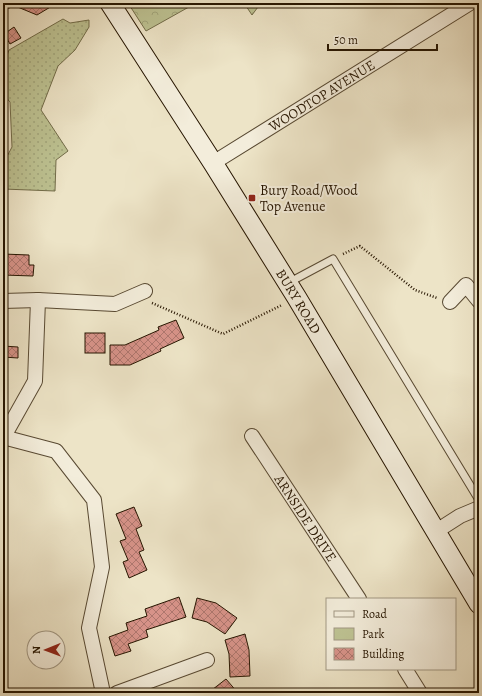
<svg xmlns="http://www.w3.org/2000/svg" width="482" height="696" viewBox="0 0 482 696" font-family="Alegreya,serif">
  <defs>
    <pattern id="green-dots" width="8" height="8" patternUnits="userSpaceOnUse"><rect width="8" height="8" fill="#bdc292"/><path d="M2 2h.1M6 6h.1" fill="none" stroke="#a2a67c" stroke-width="1.8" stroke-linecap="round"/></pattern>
    <pattern id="forest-crowns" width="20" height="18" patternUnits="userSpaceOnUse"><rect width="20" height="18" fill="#bdc292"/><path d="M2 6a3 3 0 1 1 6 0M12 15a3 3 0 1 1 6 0" fill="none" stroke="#a2a67c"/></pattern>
    <pattern id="building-cross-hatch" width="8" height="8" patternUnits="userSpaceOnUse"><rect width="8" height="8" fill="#d79389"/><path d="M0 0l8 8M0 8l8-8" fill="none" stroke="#ae776e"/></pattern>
  </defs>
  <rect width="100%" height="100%" fill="#ede4c7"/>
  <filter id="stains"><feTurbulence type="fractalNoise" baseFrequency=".005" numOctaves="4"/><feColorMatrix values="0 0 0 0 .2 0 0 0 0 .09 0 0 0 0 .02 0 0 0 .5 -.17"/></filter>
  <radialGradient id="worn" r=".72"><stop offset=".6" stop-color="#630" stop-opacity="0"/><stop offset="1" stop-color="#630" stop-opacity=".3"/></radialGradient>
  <polygon fill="url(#green-dots)" stroke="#726c49" points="63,19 70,23 89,20 89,27 75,50 58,66 41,110 68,151 56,160 55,191 3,189 3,164 12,147 10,102 3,94 3,66 9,50"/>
  <g fill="url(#forest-crowns)" stroke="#726c49">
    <polygon points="128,3 196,3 146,31"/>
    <polygon points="244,3 261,3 252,15"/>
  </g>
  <g fill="url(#building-cross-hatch)" stroke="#261500">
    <polygon points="8,3 57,3 37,15"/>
    <polygon points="14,27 21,38 10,44 4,34"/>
    <polygon points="3,254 29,255 29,265 34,265 33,276 3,275"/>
    <polygon points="176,320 184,338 160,349 161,351 130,365 110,365 110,345 125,345 159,330 158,327"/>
    <rect x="85" y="333" width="20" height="20"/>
    <polygon points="3,346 18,347 18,358 3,357"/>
    <polygon points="134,507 142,526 136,529 144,550 139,552 147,570 129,578 123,562 128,560 120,541 126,539 116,514"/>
    <polygon points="179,597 186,617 146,630 148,637 128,644 131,651 115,656 109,637 128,630 126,623 147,616 145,609"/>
    <polygon points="197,598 216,603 237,618 225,634 207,622 192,618"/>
    <polygon points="245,634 249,650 250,676 230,677 229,654 225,640"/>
    <polygon points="226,679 238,693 208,693"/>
  </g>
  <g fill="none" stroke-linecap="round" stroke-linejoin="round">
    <g stroke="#584932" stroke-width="9">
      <polyline id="lane" points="288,283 333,259 479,500"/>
    </g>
    <g stroke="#584932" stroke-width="16">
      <g id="street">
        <path id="s1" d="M213 163 470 3"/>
        <polyline points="3,301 38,300 115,304 145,291"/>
        <polyline points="450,302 466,285 479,301"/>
        <path id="s2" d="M252 436 359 599"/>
        <polyline points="3,437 56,451 94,500 102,567 89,628 103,693"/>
        <polyline points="3,438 35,381 38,300"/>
        <polyline points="435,532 460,516 479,508"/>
        <polyline points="405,669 420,693"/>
        <polyline points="117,693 207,660"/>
      </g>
    </g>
    <g stroke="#261500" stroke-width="21">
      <g id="secondary">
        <path id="s3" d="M110 3 213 163 297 298 479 604"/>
      </g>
    </g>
    <g stroke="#261500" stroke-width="2.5" stroke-dasharray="1 2" stroke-linecap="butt">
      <polyline points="3,11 16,3"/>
      <polyline points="343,254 360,246 415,290 437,298"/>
      <polyline points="152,303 223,334 282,305"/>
    </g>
    <use href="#lane" stroke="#f3eddb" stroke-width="7"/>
    <use href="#street" stroke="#f3eddb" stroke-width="14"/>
    <use href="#secondary" stroke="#f3eddb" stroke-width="19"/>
  </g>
  <rect fill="#8f2418" stroke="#f3eddb" stroke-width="1.5" x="248" y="194" width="8" height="8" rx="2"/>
  <g text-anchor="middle" stroke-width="4" stroke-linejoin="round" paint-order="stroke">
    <g font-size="14" fill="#261500" stroke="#f3eddb">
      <text dy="5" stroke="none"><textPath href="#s1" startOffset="128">WOODTOP AVENUE</textPath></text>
      <text dy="5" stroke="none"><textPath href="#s3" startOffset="353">BURY ROAD</textPath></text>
      <text dy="5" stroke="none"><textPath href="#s2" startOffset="98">ARNSIDE DRIVE</textPath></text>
    </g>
    <g font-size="14" fill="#261500" stroke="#f3eddb" text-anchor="start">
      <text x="260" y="195">Bury Road/Wood<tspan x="260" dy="16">Top Avenue</tspan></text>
    </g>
  </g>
  <rect width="482" height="696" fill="none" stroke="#ede4c7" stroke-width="16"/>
  <rect x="4" y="4" width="474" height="688" fill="none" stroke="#261500" stroke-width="2"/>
  <rect x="8" y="8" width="466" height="680" fill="none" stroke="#261500"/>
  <rect x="326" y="598" width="130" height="72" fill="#f3eddb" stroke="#a19783"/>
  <rect x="334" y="611" width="20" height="6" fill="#f3eddb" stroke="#a19783"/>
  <text x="362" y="618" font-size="12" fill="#261500">Road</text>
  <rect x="334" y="628" width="20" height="12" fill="#bdc292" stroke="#a19783"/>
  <text x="362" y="638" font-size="12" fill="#261500">Park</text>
  <rect x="334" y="648" width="20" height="12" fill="url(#building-cross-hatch)" stroke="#a19783"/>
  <text x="362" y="658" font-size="12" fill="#261500">Building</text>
  <g transform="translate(46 650) rotate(269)"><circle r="19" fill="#f3eddb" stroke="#a19783"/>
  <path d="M0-3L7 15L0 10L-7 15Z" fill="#8f2418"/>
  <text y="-6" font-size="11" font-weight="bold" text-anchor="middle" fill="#261500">N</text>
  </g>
  <path d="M328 44v6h109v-6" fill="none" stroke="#261500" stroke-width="2"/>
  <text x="334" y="44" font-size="12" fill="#261500" stroke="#f3eddb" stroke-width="3" paint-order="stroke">50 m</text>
  <rect width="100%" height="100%" filter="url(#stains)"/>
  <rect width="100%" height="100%" fill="url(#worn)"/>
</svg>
